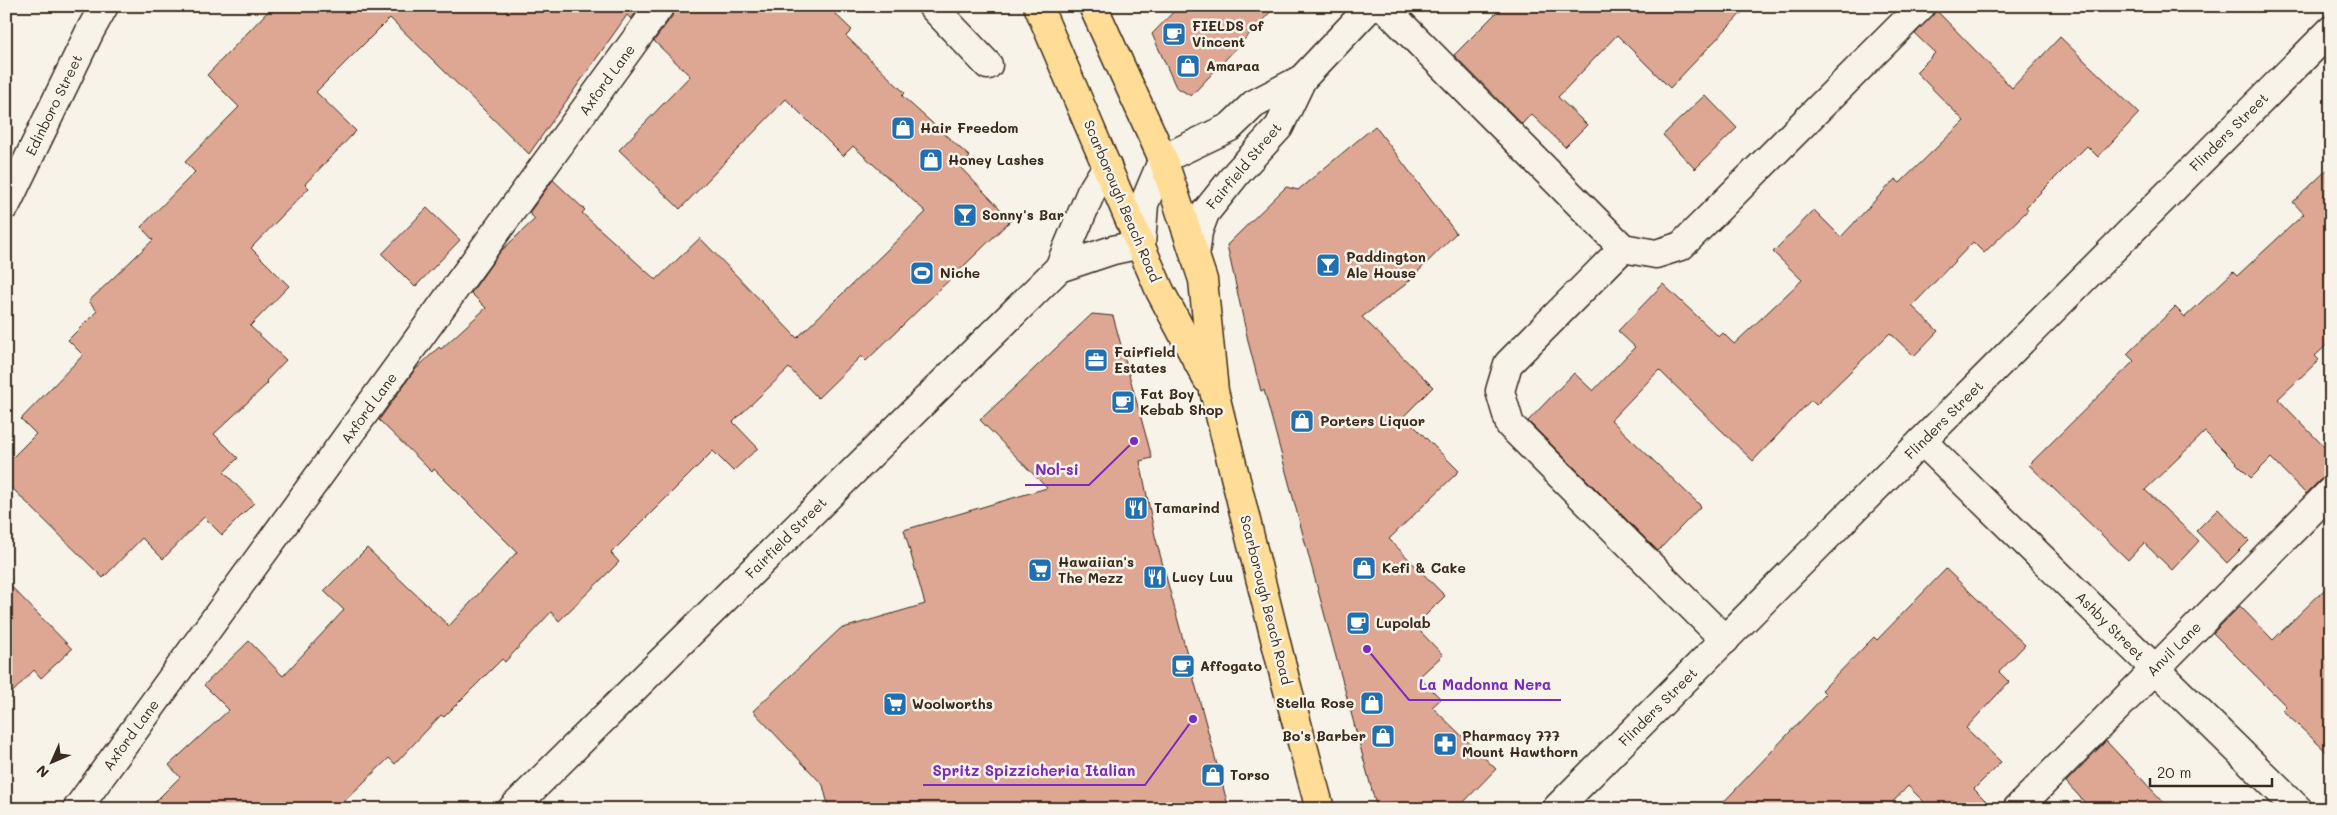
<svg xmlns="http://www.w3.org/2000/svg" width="2337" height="815" viewBox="0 0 2337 815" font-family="Mali,sans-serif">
  <rect width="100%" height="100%" fill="#f7f3e8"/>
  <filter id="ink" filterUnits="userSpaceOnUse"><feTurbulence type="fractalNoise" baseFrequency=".02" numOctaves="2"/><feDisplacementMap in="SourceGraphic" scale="10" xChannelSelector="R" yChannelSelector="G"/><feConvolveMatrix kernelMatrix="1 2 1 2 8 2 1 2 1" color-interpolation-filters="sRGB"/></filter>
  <g filter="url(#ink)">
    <g fill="#dda794" stroke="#3b2a1e">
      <polygon points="273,6 641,6 631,19 627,15 529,154 390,18 316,92 356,131 305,184 309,188 251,248 289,286 250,326 286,360 266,381 268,383 214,434 238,458 224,472 254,503 222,535 204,517 163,559 142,538 103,578 6,482 6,464 36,434 21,419 83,355 68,340 97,311 89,301 153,240 141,227 195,172 185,162 239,107 207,75"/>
      <polygon points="675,6 827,6 852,30 846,36 905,93 902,96 970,157 960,167 1011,220 866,361 861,356 818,398 789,368 733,422 758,448 733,471 713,451 611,553 619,562 559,621 551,612 505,662 502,659 444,717 441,715 395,764 389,758 336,809 148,809 180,777 169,765 229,710 204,685 249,641 283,676 344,610 324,591 367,548 449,626 517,552 434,469 432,472 379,420 414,371 439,347 441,349 486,308 471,293 500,252 535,219 529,213 553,180 585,210 582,213 656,280 700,238 797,338 926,212 853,146 843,156 786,99 680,209 619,150 690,76 654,41 673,15"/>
      <polygon points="1179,6 1276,6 1191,96 1176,87 1152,34"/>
      <polygon points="1503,6 1748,6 1670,88 1617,35 1558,97 1587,125 1565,147 1531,114 1522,124 1454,55"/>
      <polygon points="1936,10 2012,88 2060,37 2139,113 2098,157 2087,146 2026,207 2028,210 1984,253 1973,242 1912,306 1938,331 1914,356 1890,333 1816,405 1811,400 1753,461 1659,370 1611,420 1701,506 1658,551 1528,421 1574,373 1593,391 1635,347 1618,331 1663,284 1719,337 1723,333 1734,344 1802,280 1773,252 1814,210 1841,237 1895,179 1900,183 1964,121 1916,72 1935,53 1915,34"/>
      <polygon points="1705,95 1737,128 1695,169 1663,135"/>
      <polygon points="1375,126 1456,233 1405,285 1362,317 1433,387 1404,416 1459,471 1389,539 1445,596 1415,626 1443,655 1419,677 1441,699 1432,707 1496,769 1457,809 1377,809 1264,390 1261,391 1249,345 1227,245 1286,187 1298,190"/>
      <polygon points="2331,166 2331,341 2315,356 2319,360 2278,399 2331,454 2331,476 2320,480 2306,494 2271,458 2251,478 2205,432 2145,490 2199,541 2172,570 2144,543 2128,560 2029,465 2134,361 2127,354 2175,307 2185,317 2233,272 2237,276 2304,214 2293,202"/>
      <polygon points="427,208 460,240 415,287 382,254"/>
      <polygon points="1092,314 1113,316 1152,458 1140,461 1155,536 1229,809 829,809 823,785 753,711 840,629 925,604 904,530 1047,488 980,420"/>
      <polygon points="2218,509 2249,541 2227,563 2196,531"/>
      <polygon points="1946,569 2025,645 1999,672 2009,682 1966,728 2001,762 1974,789 1994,809 1931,809 1908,786 1886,809 1717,809 1826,694 1822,690 1874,637 1877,640"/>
      <polygon points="6,581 72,649 41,678 34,670 6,699"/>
      <polygon points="2331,583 2331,756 2282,710 2286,706 2213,633 2240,606 2273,640"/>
      <polygon points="2106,741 2170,809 2091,809 2066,782"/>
    </g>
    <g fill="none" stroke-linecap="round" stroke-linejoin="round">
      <g stroke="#3b2a1e" stroke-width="31">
        <g id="minor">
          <polyline points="932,6 988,65"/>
          <polyline points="1383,6 1623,248 1656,254 1681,246 1921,6"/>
          <polyline points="6,205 90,31 104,6"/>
          <polyline points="1623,248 1508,364 1500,391 1510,425 1725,640"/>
          <polyline points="1195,256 1198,232 1205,213 1237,173 1279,127 1302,79 1371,6"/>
          <polyline points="1059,268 1113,250 1141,244 1144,204 1163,159 1230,127 1254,104 1302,79"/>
          <polyline points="1922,441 2298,809"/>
          <polyline points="77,809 660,6"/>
          <polyline points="512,809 1059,268 1091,192 1107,166"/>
          <polyline points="1556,809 2331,30"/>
          <polyline points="2017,809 2331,491"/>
        </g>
      </g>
      <g stroke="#3b2a1e" stroke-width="31">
        <g id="major">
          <polyline points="1038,6 1160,291 1207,379"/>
          <polyline points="1093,6 1163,159 1203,280 1214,391 1286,683 1320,809"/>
        </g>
      </g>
      <use href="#minor" stroke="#f7f3e8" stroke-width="28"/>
      <use href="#major" stroke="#ffdd96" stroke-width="28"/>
    </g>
  </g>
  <defs>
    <g id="cafe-square" transform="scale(1.25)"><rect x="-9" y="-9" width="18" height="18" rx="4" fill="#1f6fb2" stroke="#f7f3e8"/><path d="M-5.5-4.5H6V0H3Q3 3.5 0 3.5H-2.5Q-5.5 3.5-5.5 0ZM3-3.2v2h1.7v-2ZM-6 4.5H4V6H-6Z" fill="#fff"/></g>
    <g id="shop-square" transform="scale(1.25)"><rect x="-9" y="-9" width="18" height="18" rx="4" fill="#1f6fb2" stroke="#f7f3e8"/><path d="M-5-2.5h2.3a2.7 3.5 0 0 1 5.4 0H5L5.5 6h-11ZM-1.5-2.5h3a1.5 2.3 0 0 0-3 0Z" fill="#fff"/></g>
    <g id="bar-square" transform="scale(1.25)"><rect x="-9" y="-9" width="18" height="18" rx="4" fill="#1f6fb2" stroke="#f7f3e8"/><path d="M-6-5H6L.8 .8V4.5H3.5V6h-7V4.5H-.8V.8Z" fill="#fff"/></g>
    <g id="stadium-square" transform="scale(1.25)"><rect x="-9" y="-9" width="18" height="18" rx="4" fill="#1f6fb2" stroke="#f7f3e8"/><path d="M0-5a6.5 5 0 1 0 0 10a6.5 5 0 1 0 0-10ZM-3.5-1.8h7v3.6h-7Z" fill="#fff"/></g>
    <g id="office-square" transform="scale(1.25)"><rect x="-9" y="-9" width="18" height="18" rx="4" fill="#1f6fb2" stroke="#f7f3e8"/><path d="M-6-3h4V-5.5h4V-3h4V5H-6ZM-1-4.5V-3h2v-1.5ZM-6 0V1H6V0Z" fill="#fff"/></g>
    <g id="restaurant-square" transform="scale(1.25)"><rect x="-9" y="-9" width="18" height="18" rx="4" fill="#1f6fb2" stroke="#f7f3e8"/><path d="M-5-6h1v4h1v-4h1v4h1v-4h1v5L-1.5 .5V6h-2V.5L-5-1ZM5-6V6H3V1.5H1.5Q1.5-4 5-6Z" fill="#fff"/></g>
    <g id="supermarket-square" transform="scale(1.25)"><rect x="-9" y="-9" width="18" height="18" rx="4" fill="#1f6fb2" stroke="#f7f3e8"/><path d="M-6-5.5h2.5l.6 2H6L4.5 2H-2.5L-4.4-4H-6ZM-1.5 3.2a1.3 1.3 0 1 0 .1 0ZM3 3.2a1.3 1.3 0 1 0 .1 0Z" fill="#fff"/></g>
    <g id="pharmacy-square" transform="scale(1.25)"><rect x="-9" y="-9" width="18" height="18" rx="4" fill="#1f6fb2" stroke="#f7f3e8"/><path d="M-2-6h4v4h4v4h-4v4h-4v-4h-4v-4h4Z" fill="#fff"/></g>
  </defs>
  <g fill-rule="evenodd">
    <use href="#cafe-square" x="1174" y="34"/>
    <use href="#shop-square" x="1188" y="66"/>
    <use href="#shop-square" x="903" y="128"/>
    <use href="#shop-square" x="931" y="160"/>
    <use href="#bar-square" x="965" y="215"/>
    <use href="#bar-square" x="1328" y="265"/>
    <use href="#stadium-square" x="922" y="273"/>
    <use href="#office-square" x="1096" y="360"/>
    <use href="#cafe-square" x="1123" y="402"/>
    <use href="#shop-square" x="1302" y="421"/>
    <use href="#restaurant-square" x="1136" y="508"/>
    <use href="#shop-square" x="1364" y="568"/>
    <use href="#supermarket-square" x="1040" y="570"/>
    <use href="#restaurant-square" x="1155" y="577"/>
    <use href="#cafe-square" x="1358" y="623"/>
    <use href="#cafe-square" x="1183" y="666"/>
    <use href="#shop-square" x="1372" y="703"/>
    <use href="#supermarket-square" x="895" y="704"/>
    <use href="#shop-square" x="1383" y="736"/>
    <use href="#pharmacy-square" x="1445" y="744"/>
    <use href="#shop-square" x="1213" y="775"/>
  </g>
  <g text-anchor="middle" stroke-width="5" stroke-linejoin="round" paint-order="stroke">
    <g font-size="14" font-weight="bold" fill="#3b2a1e" stroke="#f7f3e8" text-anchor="start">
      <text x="1192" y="31">FIELDS of<tspan x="1192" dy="16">Vincent</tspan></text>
      <text x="1206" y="71">Amaraa</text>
      <text x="920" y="133">Hair Freedom</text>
      <text x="948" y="165">Honey Lashes</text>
      <text x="982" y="220">Sonny's Bar</text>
      <text x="1346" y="262">Paddington<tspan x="1346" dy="16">Ale House</tspan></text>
      <text x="940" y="278">Niche</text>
      <text x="1114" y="357">Fairfield<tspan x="1114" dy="16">Estates</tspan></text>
      <text x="1140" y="399">Fat Boy<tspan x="1140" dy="16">Kebab Shop</tspan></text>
      <text x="1320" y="426">Porters Liquor</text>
      <text x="1154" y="513">Tamarind</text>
      <text x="1058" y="567">Hawaiian's<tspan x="1058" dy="16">The Mezz</tspan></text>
      <text x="1382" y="573">Kefi &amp; Cake</text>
      <text x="1172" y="582">Lucy Luu</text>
      <text x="1376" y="628">Lupolab</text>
      <text x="1200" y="671">Affogato</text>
      <text x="1354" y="708" text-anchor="end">Stella Rose</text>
      <text x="912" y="709">Woolworths</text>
      <text x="1366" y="741" text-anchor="end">Bo's Barber</text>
      <text x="1462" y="741">Pharmacy 777<tspan x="1462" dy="16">Mount Hawthorn</tspan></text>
      <text x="1230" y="780">Torso</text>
    </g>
    <g font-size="14" fill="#3b2a1e" stroke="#f7f3e8">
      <text transform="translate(607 80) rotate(-54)" y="5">Axford Lane</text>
      <text transform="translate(54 105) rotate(-64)" y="5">Edinboro Street</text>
      <text transform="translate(2229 132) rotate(-45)" y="5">Flinders Street</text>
      <text transform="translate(1244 166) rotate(-50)" y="5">Fairfield Street</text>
      <text transform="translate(1122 201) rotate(67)" y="5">Scarborough Beach Road</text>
      <text transform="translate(369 408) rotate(-54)" y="5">Axford Lane</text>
      <text transform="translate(1944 420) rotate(-45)" y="5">Flinders Street</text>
      <text transform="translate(786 538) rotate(-45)" y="5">Fairfield Street</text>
      <text transform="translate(1266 600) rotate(76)" y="5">Scarborough Beach Road</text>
      <text transform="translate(2110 626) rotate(45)" y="5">Ashby Street</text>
      <text transform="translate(2174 649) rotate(-45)" y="5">Anvil Lane</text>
      <text transform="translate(1658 707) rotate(-45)" y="5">Flinders Street</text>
      <text transform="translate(131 735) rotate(-54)" y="5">Axford Lane</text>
    </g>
  </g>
  <path fill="none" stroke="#7b2cbf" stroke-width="2" d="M1134 441L1089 485H1025M1367 649L1409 700H1561M1193 719L1145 785H923"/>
  <g fill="#7b2cbf" stroke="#f7f3e8" stroke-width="2">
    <circle cx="1134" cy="441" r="5"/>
    <circle cx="1367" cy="649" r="5"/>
    <circle cx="1193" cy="719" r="5"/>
  </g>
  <g font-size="15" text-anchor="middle" font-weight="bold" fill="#7b2cbf" stroke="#f7f3e8" stroke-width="5" stroke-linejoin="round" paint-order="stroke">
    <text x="1057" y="475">Nol-si</text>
    <text x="1485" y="690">La Madonna Nera</text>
    <text x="1034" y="776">Spritz Spizzicheria Italian</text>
  </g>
  <rect width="2337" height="815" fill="none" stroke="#f7f3e8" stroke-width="25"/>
  <rect x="12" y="12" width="2312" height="790" fill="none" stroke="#3b2a1e" stroke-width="2" filter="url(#ink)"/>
  <g transform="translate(52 762) rotate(225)" stroke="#f7f3e8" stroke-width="4" paint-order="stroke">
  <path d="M0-4L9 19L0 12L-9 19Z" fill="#3b2a1e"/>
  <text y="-8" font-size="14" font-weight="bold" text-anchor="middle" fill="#3b2a1e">N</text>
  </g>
  <path d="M2150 778v8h122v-8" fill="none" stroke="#3b2a1e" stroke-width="2.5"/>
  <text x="2157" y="778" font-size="15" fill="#3b2a1e" stroke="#f7f3e8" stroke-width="4" paint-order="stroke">20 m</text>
</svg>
